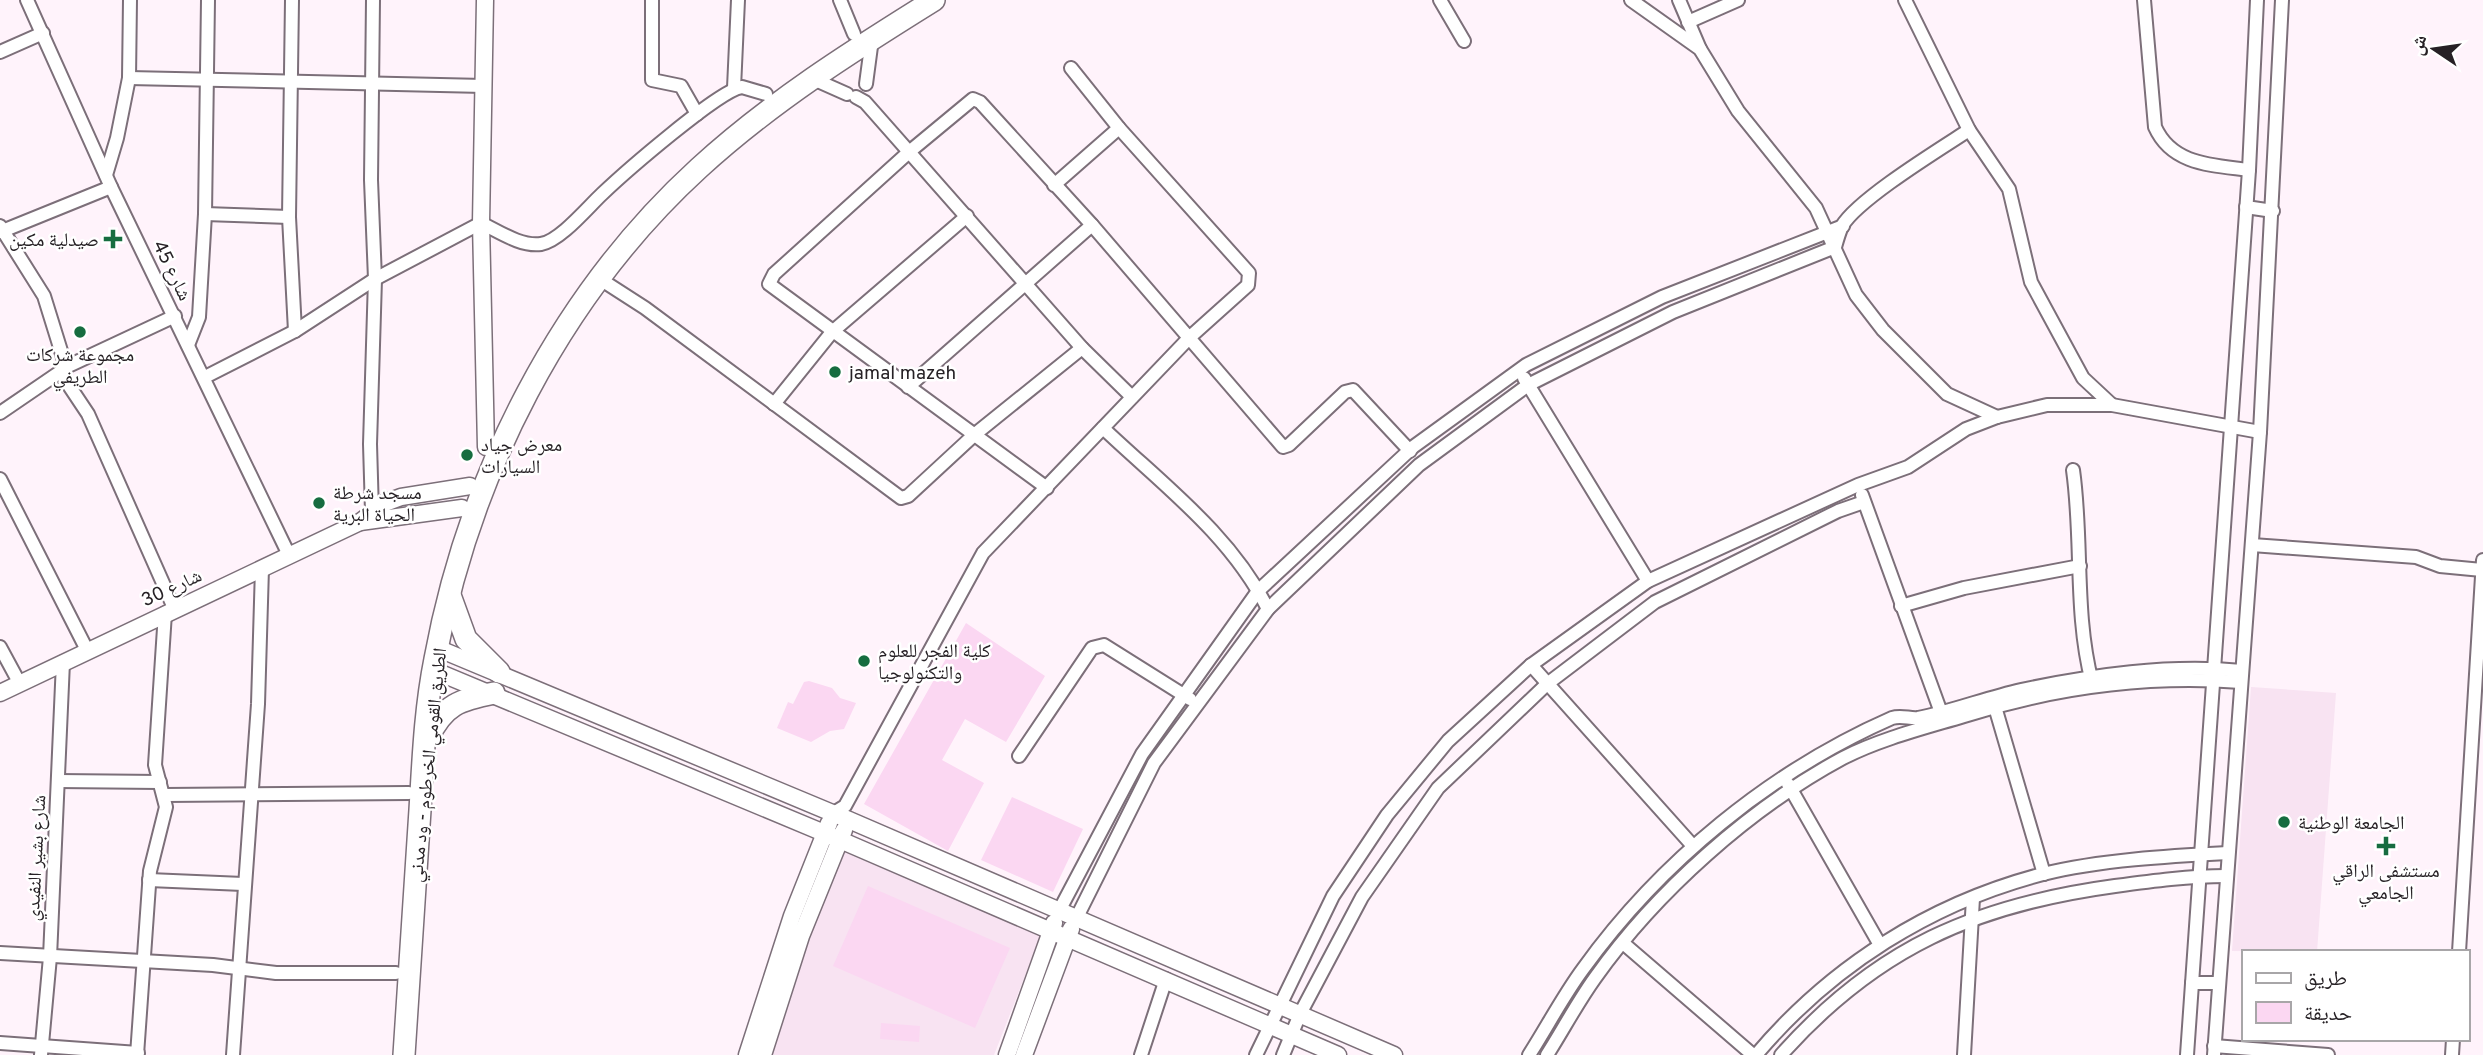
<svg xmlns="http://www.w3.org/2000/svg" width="2483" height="1055" viewBox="0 0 2483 1055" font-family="Overpass,'Noto Naskh Arabic',sans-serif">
  <rect width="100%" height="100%" fill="#fff3fb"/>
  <g fill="#f8e3f2">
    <polygon points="2251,687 2336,693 2317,952 2232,951"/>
    <polygon points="841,851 1041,935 994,1055 768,1055"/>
  </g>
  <g fill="#fbd7f2">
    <polygon points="966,623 1045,676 1006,742 965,719 942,760 984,783 948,851 864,804"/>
    <polygon points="809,681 832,688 840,698 856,703 844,729 830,731 811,742 777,728 788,702 793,704 804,682"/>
    <polygon points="1012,797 1083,829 1053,892 981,860"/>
    <polygon points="868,886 1010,948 975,1028 833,966"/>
    <polygon points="881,1023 920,1026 919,1042 880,1039"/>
  </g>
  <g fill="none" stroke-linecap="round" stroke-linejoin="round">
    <g stroke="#7c6f79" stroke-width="16">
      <g id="minor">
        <polyline points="27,0 111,187 289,555"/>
        <polyline points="292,0 289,217 295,331"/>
        <polyline points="652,0 652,80 681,86 697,114"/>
        <polyline points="840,0 854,34"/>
        <polyline points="1440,0 1464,41"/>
        <polyline points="1631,0 1700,49 1738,111 1816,208 1856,295 1883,330 1947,394 1997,417"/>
        <polyline points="1679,0 1700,49"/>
        <polyline points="1905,0 1969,130 2009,189 2031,282 2083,378 2112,405"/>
        <path d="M2144 0 2155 127C2172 165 2212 165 2249 170"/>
        <polyline points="1688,22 1738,0"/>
        <polyline points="0,52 43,33"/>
        <polyline points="129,78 484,86"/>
        <polyline points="811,78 847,94"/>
        <polyline points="866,84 872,39"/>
        <polyline points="734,88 738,0"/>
        <polyline points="856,97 865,102 1082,348 1132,397"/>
        <polyline points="106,175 117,138 129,78 130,0"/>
        <polyline points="1054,185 1119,128"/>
        <polyline points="2246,207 2273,211"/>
        <polyline points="205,214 289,217"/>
        <polyline points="0,226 44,296 66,367 60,372 88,414 174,608"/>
        <polyline points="0,232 111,187"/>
        <polyline points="600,279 645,308 901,498 908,496 974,435 1082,348"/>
        <polyline points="188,345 199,317 205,214 208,0"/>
        <polyline points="66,367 175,316"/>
        <path d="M205 377 295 331 375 279 481 223C498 231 521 247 541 244 560 241 588 207 602 194 623 174 719 90 742 87L766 94"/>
        <polyline points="1524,378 1648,581"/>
        <polyline points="908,387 1092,225"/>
        <polyline points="774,404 832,332 967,216"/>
        <polyline points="0,413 60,372"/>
        <path d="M1103 428C1163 485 1230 534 1268 609"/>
        <path d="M2073 470C2083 540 2074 613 2092 682"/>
        <polyline points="0,479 87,650"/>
        <polyline points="1047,488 769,284 774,274 909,152 973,99 980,102 1092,225 1283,447 1289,445 1345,392 1353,390 1410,451"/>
        <polyline points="1862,495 1943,718"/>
        <polyline points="372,512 370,444 375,279 371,180 373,0"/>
        <polyline points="2252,545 2416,557 2440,566 2482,570"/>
        <polyline points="1901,606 1964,588 2080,566"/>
        <polyline points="0,647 20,684"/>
        <polyline points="1531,665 1693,846"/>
        <polyline points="1993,700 2044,874"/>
        <polyline points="1019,756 1092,648 1104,645 1190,699"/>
        <polyline points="58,781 160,782"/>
        <polyline points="1788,784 1880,945"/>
        <polyline points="165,795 409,793"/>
        <polyline points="832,814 845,806 983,553 1190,337 1248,285 1249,273 1119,128 1071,68"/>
        <polyline points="149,880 243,884"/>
        <polyline points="1059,911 1142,754 1258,591 1413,447 1526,365 1662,297 1843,226"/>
        <path d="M1076 919 1154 763 1268 609 1419 465 1528 385 1673 312 1835 247C1837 240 1839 233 1842 226 1858 199 1940 149 1969 130"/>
        <polyline points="1623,943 1753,1055"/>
        <polyline points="2459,952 2483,560"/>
        <polyline points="0,953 213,965 276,973 396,973"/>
        <polyline points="2192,983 2219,983"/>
        <polyline points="0,1043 138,1053"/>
        <polyline points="2214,1046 2328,1055"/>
        <polyline points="41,1055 50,957 63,662"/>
        <polyline points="137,1055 150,871 166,807 155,765 165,613"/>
        <polyline points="233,1055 258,704 262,568"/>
        <polyline points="1141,1055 1166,979"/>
        <polyline points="1256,1055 1333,896 1387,815 1448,741 1531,665 1648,581 1858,485 1908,467 1966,429 1997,417 2047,405 2112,405 2260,432"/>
        <polyline points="1283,1055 1300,1014 1362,897 1438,788 1547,684 1655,602 1838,511 1864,502"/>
        <path d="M1529 1055C1547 1027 1563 996 1583 969 1660 862 1771 771 1892 718 1901 715 1910 719 1918 718 1953 711 1986 698 2021 690 2093 675 2168 664 2242 671"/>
        <path d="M1547 1055C1563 1030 1577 1003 1595 978 1656 892 1750 808 1843 758 1880 739 1924 728 1964 716 2053 688 2148 675 2241 682"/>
        <path d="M1756 1055C1831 966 1931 903 2043 874 2100 860 2169 856 2228 853"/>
        <path d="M1781 1055C1876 948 1975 905 2115 886 2152 881 2189 876 2226 876"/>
        <polyline points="1964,1055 1973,898"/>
        <polyline points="2187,1055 2249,170 2257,0"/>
        <polyline points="2214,1055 2260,432 2282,0"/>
        <polyline points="2452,1055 2453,1039"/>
      </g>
    </g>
    <g stroke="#7c6f79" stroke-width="19">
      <g id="tertiary">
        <polyline points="485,0 481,223 486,447"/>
        <polyline points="360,522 462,508"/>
        <polyline points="437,648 849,820 1394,1055"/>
        <polyline points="433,670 824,833 1338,1055"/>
        <polyline points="0,693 360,522 385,503 401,497 470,486"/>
        <polyline points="747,1055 792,916 829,823"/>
        <polyline points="763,1055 801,936 844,830"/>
        <polyline points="1007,1055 1054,923"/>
        <polyline points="1024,1055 1071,929"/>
      </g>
    </g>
    <g stroke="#7c6f79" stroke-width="24">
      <g id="trunk">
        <polyline points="450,595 466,639 499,672"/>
        <path d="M428 738C444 704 460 700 494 693"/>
        <path d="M404 1055C409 973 414 891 420 810 423 760 425 709 435 659 469 475 560 295 699 168 771 102 852 51 934 0"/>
      </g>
    </g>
    <use href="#minor" stroke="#fff" stroke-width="12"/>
    <use href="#tertiary" stroke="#fff" stroke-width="16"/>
    <use href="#trunk" stroke="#fff" stroke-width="21"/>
  </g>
  <g fill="#166d40" stroke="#fff" stroke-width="2.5">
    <path d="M109.5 228.5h7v7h7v7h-7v7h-7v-7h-7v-7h7z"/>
    <circle cx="80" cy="332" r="7"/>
    <circle cx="835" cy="372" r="7"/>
    <circle cx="467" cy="455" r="7"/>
    <circle cx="319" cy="503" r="7"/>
    <circle cx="864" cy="661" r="7"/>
    <circle cx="2284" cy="822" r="7"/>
    <path d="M2382.5 835.5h7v7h7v7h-7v7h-7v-7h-7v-7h7z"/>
  </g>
  <g text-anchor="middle" stroke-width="5" stroke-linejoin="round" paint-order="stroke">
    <g font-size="19" fill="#262125" stroke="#fff" text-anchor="start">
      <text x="99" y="246" text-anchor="end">صيدلية مكين</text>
      <text x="80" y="361" text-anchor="middle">مجموعة شركات<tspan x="80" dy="22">الطريفي</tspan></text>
      <text x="849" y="379">jamal mazeh</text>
      <text x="481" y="451">معرض جياد<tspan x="481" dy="22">السيارات</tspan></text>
      <text x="333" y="499">مسجد شرطة<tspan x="333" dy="22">الحياة البرية</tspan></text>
      <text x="878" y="657">كلية الفجر للعلوم<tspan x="878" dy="22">والتكنولوجيا</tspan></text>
      <text x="2298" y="829">الجامعة الوطنية</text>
      <text x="2386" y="877" text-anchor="middle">مستشفى الراقي<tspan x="2386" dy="22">الجامعي</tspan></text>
    </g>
    <g font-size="19" fill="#262125" stroke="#fff">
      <text transform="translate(173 270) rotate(64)" y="7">شارع 45</text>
      <text transform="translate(171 587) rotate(-25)" y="7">شارع 30</text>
      <text transform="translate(427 765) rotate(-84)" y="7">الطريق القومي الخرطوم - ود مدني</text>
      <text transform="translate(35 858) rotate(-87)" y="7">شارع بشير النفيدي</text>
    </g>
  </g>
  <rect x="2242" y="950" width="228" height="91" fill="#ffffff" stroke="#a8a6a8" stroke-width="2"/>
  <rect x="2256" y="973" width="35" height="10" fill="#ffffff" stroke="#a8a6a8" stroke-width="2"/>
  <text x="2304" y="985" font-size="21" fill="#262125">طريق</text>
  <rect x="2256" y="1002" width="35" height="21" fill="#fbd7f2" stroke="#a8a6a8" stroke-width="2"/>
  <text x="2304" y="1020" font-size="21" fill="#262125">حديقة</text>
  <g transform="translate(2434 49) rotate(283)" stroke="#ffffff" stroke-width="5" paint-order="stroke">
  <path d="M0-5L12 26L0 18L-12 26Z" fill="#262125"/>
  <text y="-10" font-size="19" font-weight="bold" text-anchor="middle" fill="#262125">ش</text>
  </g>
</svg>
